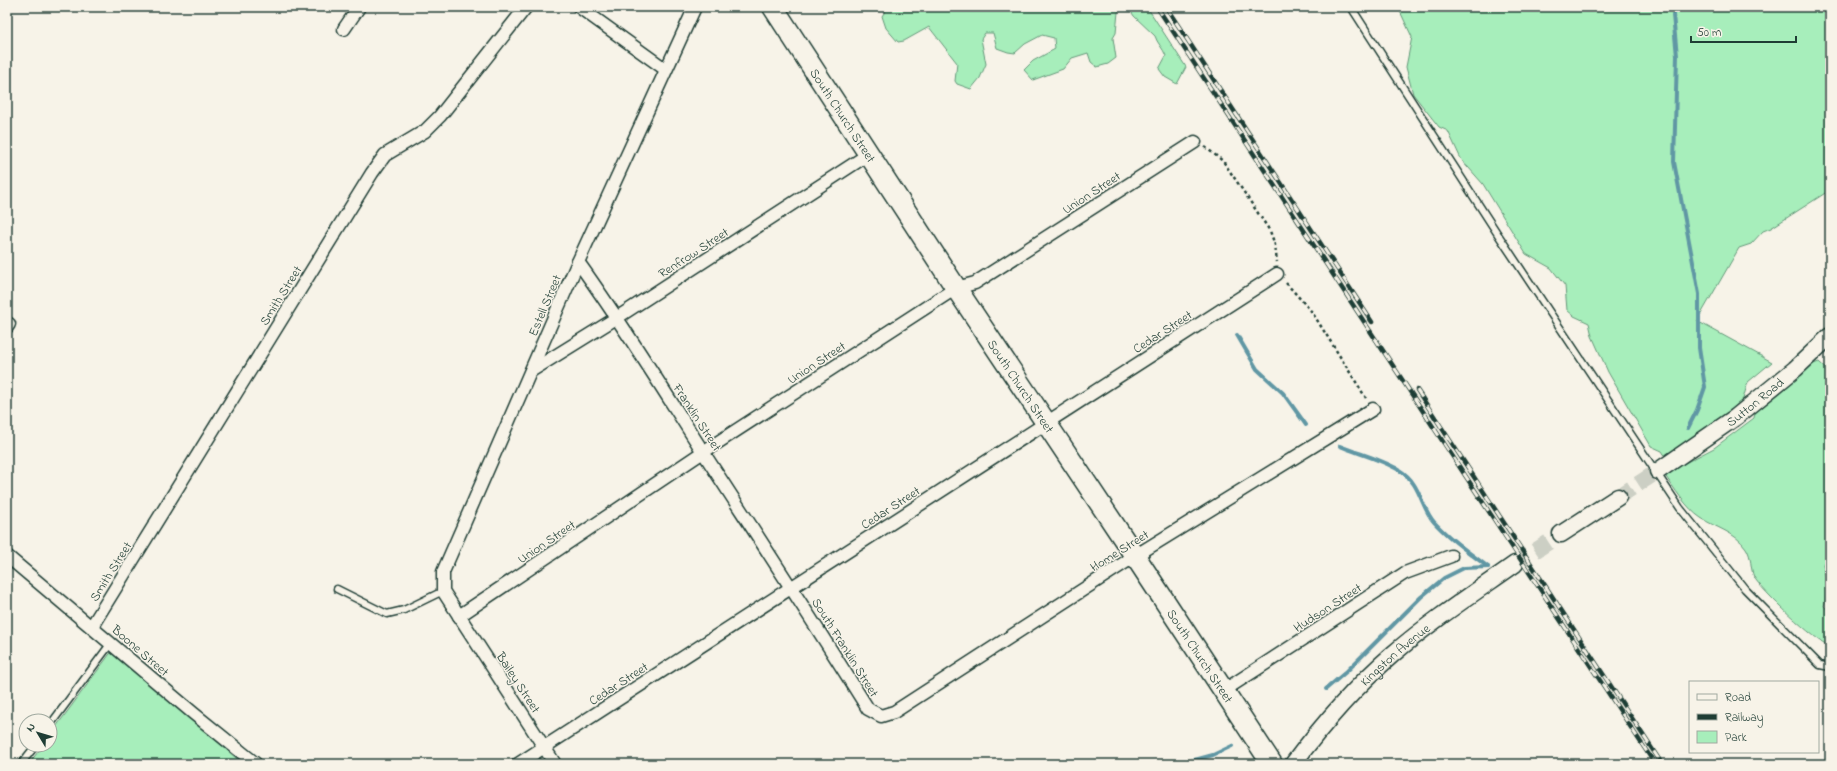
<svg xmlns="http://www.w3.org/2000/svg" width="1837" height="771" viewBox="0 0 1837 771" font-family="'Indie Flower',sans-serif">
  <rect width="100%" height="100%" fill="#f7f3e8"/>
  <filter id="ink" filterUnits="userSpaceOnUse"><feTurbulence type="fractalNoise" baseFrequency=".025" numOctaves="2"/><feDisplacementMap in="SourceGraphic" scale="8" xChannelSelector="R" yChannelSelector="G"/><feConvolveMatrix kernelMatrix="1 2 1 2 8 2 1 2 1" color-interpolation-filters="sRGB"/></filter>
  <g filter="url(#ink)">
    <g fill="#a7eebb" stroke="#639678">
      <polygon points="888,7 1127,7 1118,12 1116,33 1113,38 1116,58 1108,64 1097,67 1091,62 1088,53 1072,58 1063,69 1033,80 1024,70 1033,61 1055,49 1054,38 1042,35 1025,44 1015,53 1008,52 997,48 993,33 985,33 981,39 986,64 980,78 971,89 957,84 955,81 957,63 929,27 904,41 898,42 886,28 882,16"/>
      <path d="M1128 7H1147L1186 67 1177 84 1165 77 1159 69 1166 56C1163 48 1157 43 1155 36L1134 16Z"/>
      <polygon points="1398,7 1830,7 1830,190 1771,228 1763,231 1751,244 1739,248 1697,321 1772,362 1748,382 1743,399 1708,430 1666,457 1662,451 1651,446 1608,372 1592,336 1589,323 1574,316 1567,310 1565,286 1551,268 1526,254 1483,184 1461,159 1448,131 1439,127 1413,94 1406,67 1412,37"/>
      <path d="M1819 362 1830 372V533L1827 536 1829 555 1823 564C1826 579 1829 591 1824 606L1830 613V646C1816 642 1761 590 1754 577 1750 568 1752 557 1746 548 1735 532 1716 528 1701 518 1687 509 1674 488 1664 474L1714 448 1754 418 1755 412 1808 366Z"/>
      <polygon points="112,651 243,764 29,764 43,745 50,745 50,735"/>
    </g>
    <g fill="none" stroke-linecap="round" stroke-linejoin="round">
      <g stroke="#6197a4" stroke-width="4">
        <polyline points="1675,7 1673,15 1677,56 1674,162 1699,294 1699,348 1705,387 1697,410 1688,428"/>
        <polyline points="1237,335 1257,369 1283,393 1306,425"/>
        <path d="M1340 446C1359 454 1381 459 1399 470 1421 483 1420 506 1434 522 1450 540 1470 553 1488 567"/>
        <polyline points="1326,689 1347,671 1421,597 1444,578 1464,568 1488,567"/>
        <polyline points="1180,764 1213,755 1232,746"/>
      </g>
      <g stroke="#cccfc4" stroke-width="16" stroke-dasharray="16 8" stroke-linecap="butt">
        <polyline points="1618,497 1658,471"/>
        <polyline points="1515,564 1561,534"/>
      </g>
      <g stroke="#1f3d34" stroke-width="9">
        <g id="service">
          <polyline points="1351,7 1499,236 1680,508 1745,589 1820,665 1830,667"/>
          <polyline points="337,589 387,614 404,610 443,591"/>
          <polyline points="50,725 111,643"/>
          <polyline points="21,764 36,745"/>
        </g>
      </g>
      <g stroke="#1f3d34" stroke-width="15">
        <g id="minor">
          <polyline points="579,7 665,69"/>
          <polyline points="344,29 359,7"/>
          <path d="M578 262C623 324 662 388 703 452 758 537 814 622 868 709L881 716 894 712 1135 556 1373 409"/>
          <polyline points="7,327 9,324"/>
          <polyline points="531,371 618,317 869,154"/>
          <polyline points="7,556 193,713 256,764"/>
          <polyline points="459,616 703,452 956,288 975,283 1195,142"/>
          <polyline points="92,626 372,173 385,155 425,131 440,116 526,7"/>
          <polyline points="1223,691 1405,573 1451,556"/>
          <polyline points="518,764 1277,274"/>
          <polyline points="555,764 443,591 443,572 578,262 695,7"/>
        </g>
      </g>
      <g stroke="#1f3d34" stroke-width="19">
        <g id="tertiary">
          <path id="s1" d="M1658 471 1736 417 1795 369 1830 336"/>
          <polyline points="1561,534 1618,497"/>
          <path id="s2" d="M1293 764C1322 725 1356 686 1393 654 1431 621 1474 593 1515 564"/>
        </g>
      </g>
      <g stroke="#1f3d34" stroke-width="23">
        <g id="primary">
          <path id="s3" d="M773 7 956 288 1135 556 1272 764"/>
        </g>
      </g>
      <g stroke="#1f3d34" stroke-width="2.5" stroke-dasharray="3 3" stroke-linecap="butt">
        <polyline points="1205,147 1223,161 1270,231 1275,245 1277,262"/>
        <polyline points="1286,283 1312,312 1366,398"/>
      </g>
      <use href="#service" stroke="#f7f3e8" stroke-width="6"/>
      <use href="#minor" stroke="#f7f3e8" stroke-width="12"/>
      <use href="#tertiary" stroke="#f7f3e8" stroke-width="16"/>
      <use href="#primary" stroke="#f7f3e8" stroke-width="20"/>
      <g stroke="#1f3d34" stroke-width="4.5">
        <g id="rail">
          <polyline points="1157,7 1655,764"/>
          <polyline points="1166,7 1372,322"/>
          <polyline points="1417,390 1662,764"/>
        </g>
      </g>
      <use href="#rail" stroke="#f7f3e8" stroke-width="3" stroke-dasharray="9" stroke-linecap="butt"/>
    </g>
  </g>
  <g text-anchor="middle" stroke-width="3" stroke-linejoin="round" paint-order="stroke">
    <g font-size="13" fill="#1f3d34" stroke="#f7f3e8">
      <text dy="5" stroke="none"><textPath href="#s3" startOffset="129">South Church Street</textPath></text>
      <text transform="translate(1091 192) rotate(-33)" y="5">Union Street</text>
      <text transform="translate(693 252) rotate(-33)" y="5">Renfrow Street</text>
      <text transform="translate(280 295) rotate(-58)" y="5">Smith Street</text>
      <text transform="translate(544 305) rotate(-67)" y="5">Estell Street</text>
      <text transform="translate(1162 331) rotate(-33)" y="5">Cedar Street</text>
      <text transform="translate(816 362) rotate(-33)" y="5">Union Street</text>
      <text dy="5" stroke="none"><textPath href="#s3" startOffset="453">South Church Street</textPath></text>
      <text dy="5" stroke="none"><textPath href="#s1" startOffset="119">Sutton Road</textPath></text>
      <text transform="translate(698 417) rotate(57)" y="5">Franklin Street</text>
      <text transform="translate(890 507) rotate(-33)" y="5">Cedar Street</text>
      <text transform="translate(546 541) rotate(-34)" y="5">Union Street</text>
      <text transform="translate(1119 550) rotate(-32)" y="5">Home Street</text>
      <text transform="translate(110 571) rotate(-58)" y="5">Smith Street</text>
      <text transform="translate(1327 607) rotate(-33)" y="5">Hudson Street</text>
      <text transform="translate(846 647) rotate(58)" y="5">South Franklin Street</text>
      <text transform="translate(141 650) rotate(41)" y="5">Boone Street</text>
      <text dy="5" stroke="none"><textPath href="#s2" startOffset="150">Kingston Avenue</textPath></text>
      <text dy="5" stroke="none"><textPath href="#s3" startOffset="777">South Church Street</textPath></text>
      <text transform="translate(519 682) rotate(57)" y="5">Bailey Street</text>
      <text transform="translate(618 683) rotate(-33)" y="5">Cedar Street</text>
    </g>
  </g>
  <rect width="1837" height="771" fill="none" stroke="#f7f3e8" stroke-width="24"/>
  <rect x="12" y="12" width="1813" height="747" fill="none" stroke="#1f3d34" stroke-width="1.5" filter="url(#ink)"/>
  <rect x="1689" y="681" width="130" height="72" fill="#f7f3e8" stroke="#a1aaa0"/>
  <rect x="1697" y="694" width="20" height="6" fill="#f7f3e8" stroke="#a1aaa0"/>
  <text x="1725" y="701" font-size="12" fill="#1f3d34">Road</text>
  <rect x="1697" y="714" width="20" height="6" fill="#1f3d34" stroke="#a1aaa0"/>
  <text x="1725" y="721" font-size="12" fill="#1f3d34">Railway</text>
  <rect x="1697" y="731" width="20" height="12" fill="#a7eebb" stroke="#a1aaa0"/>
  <text x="1725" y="741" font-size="12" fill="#1f3d34">Park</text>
  <g transform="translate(38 733) rotate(308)"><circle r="19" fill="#f7f3e8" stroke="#a1aaa0"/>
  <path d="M0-3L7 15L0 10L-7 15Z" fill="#1f3d34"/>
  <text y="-6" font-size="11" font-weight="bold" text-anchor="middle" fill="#1f3d34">N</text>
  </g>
  <path d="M1691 36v6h105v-6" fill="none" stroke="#1f3d34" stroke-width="2"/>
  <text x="1697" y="36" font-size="12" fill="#1f3d34" stroke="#f7f3e8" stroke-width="3" paint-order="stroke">50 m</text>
</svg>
